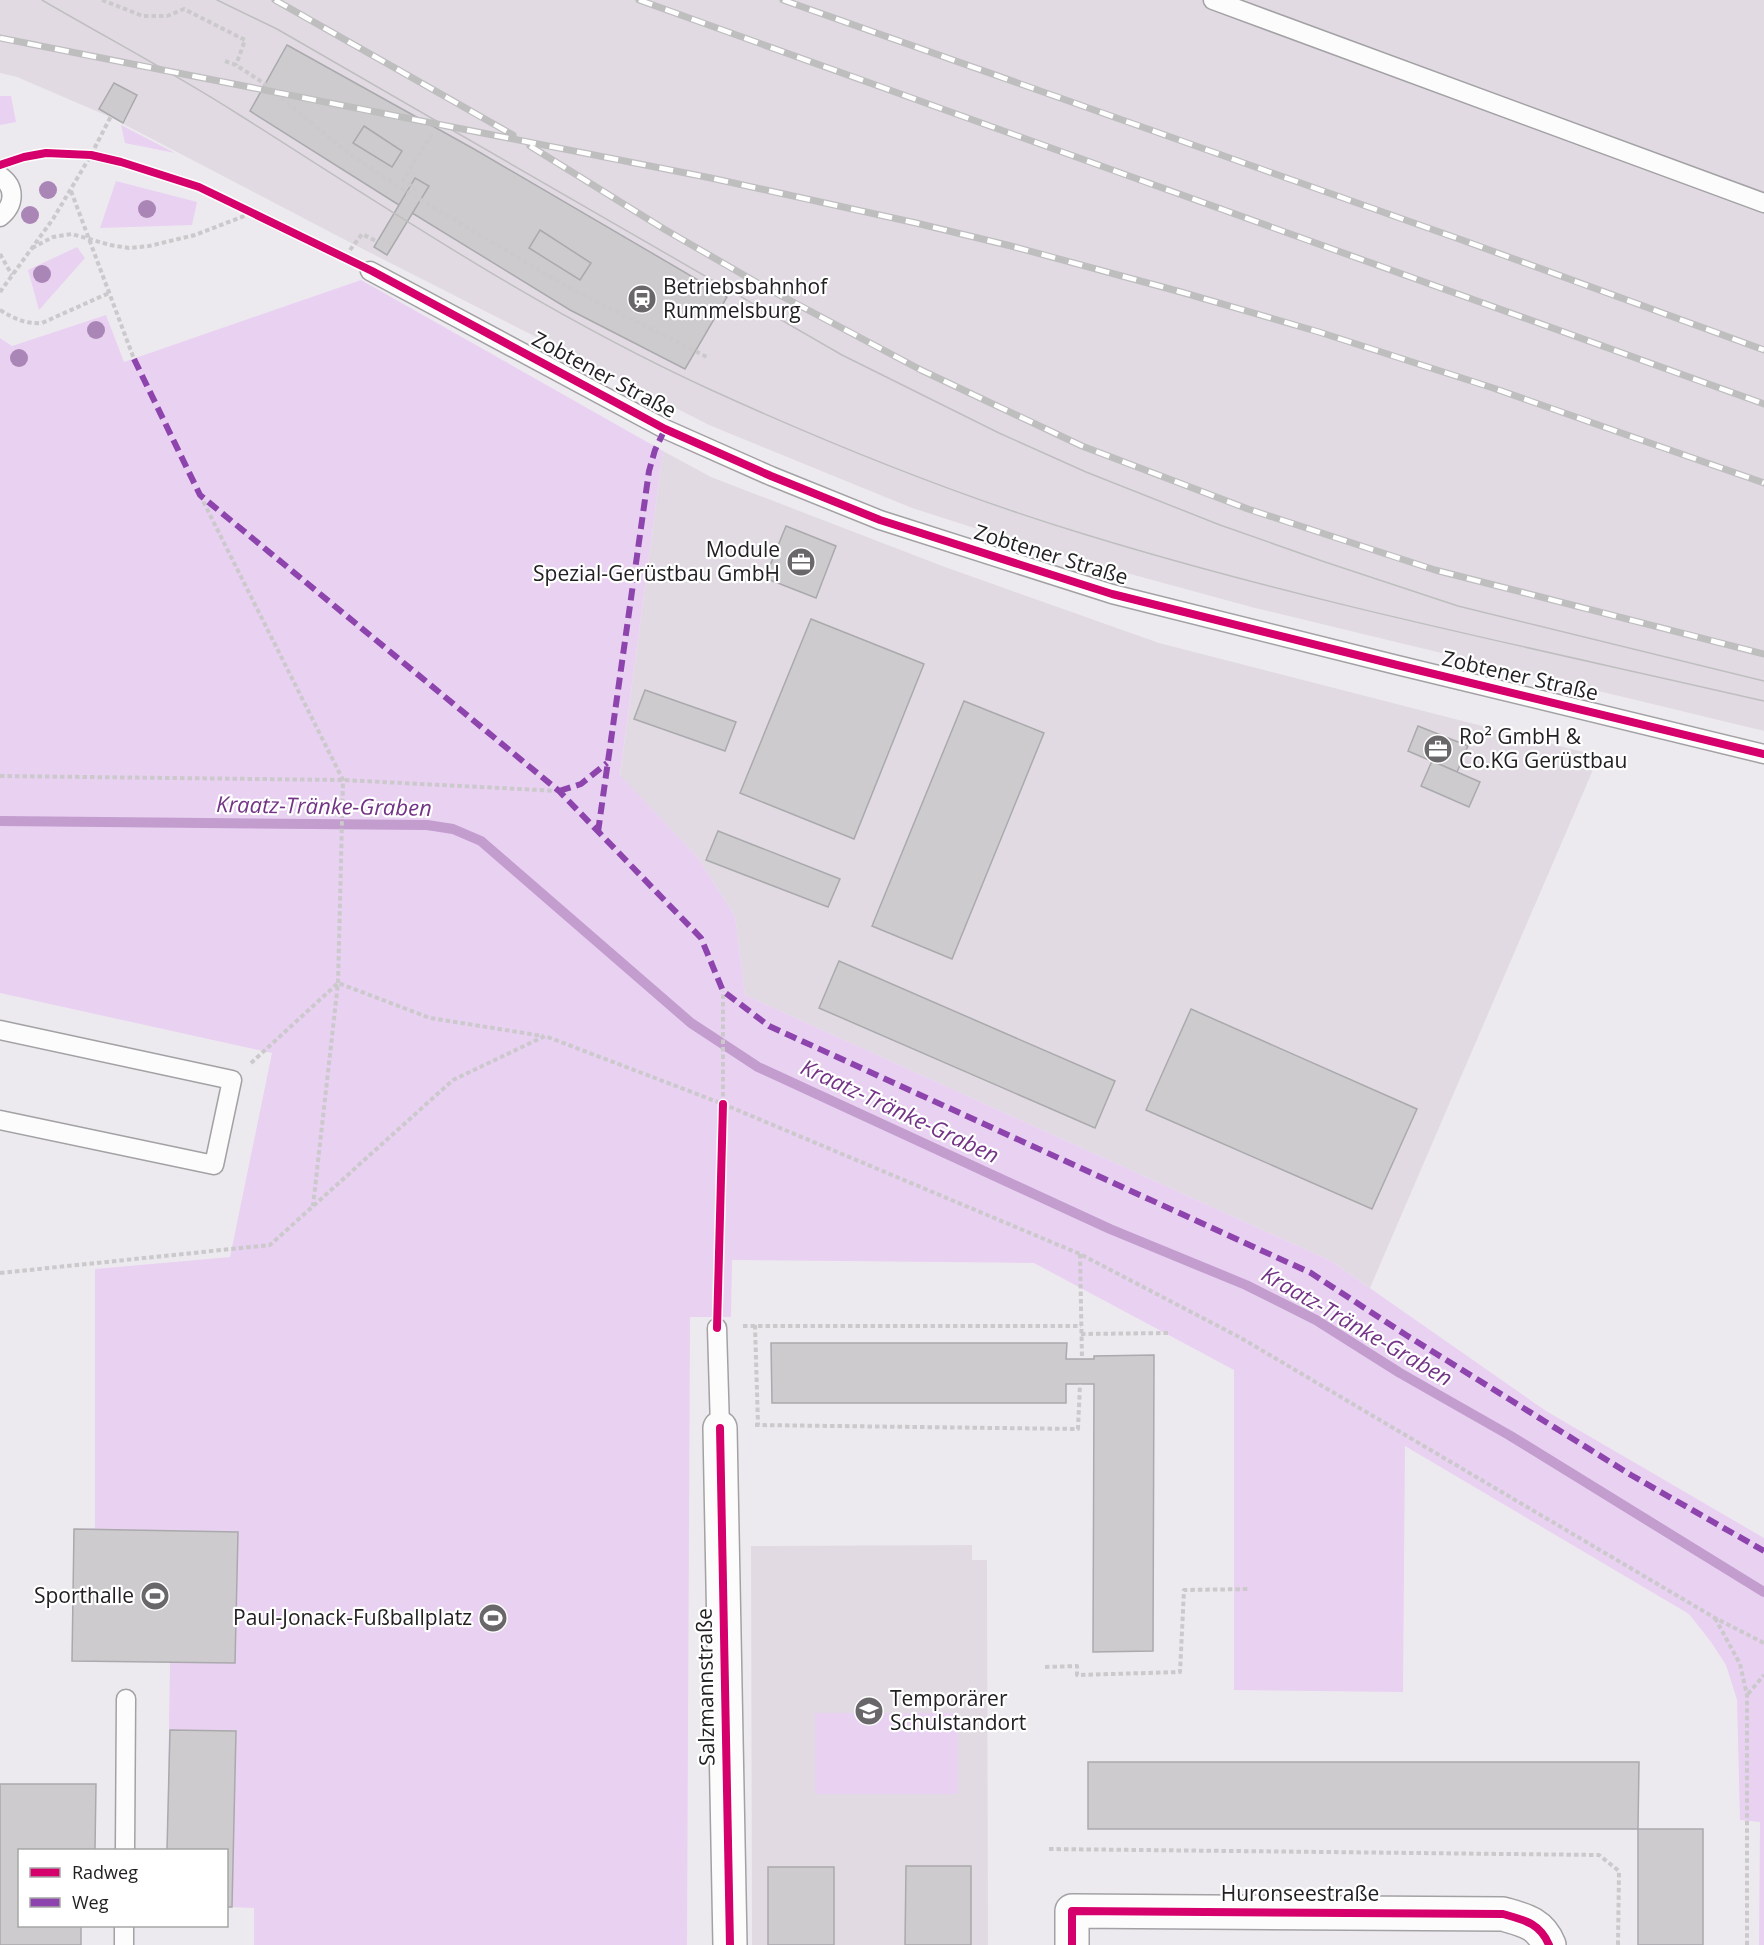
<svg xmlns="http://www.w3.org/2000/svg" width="1764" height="1945" viewBox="0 0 1764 1945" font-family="'Open Sans',sans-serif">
  <rect width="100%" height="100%" fill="#edeaef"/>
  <g fill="#e1dae3">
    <polygon points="0,0 1764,0 1764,731 1255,608 1046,551 912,508 709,425 353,244 110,117 17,77 0,73"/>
    <polygon points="663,451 711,477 945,567 1159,643 1599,756 1370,1288 1331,1261 745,995 735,916 698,858 620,776"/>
    <polygon points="972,1545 972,1560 987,1560 988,1945 752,1945 751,1546"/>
  </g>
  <g fill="#e9d1f2">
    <polygon points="0,96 11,96 16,122 0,125"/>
    <polygon points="121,125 175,153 125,143"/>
    <polygon points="116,181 197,202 192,225 100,228"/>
    <polygon points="77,247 85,258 39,310 28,270"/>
    <polygon points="361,280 663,451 620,775 698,858 735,916 745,995 1331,1261 1546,1411 1764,1538 1764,1945 1759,1945 1760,1822 1740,1820 1737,1700 1726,1665 1711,1642 1689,1614 1405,1446 1403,1692 1234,1690 1234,1370 1034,1263 732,1260 731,1317 690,1317 687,1945 254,1945 254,1908 227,1907 226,1850 167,1850 170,1662 72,1661 74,1529 95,1528 95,1269 230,1257 272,1053 0,993 0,338 12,346 106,315 124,362"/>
    <rect x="815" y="1713" width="143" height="81"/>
  </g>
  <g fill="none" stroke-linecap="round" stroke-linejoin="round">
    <polyline stroke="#c29dce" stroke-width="10" points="0,821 427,825 453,829 481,841 691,1023 758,1067 1110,1229 1246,1285 1316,1320 1400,1373 1509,1435 1764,1592"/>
  </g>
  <g fill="#cdcbce" stroke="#aaa9ac" stroke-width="1.5">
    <polygon points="287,45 474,149 727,297 685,369 570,310 391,200 250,111"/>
    <polygon points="114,83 137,95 123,123 99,109"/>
    <polygon points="364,126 402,151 392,167 353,143"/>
    <polygon points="415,178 429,186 387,255 374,247"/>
    <polygon points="540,230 591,263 580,280 529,248"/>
    <polygon points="786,526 836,546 816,598 765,578"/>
    <polygon points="811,619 924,664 854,839 740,793"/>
    <polygon points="645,690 736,722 725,751 634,719"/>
    <polygon points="964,701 1044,733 952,959 872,926"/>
    <polygon points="1418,726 1468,746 1457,772 1408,751"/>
    <polygon points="1432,761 1480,782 1469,807 1421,786"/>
    <polygon points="718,831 840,879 828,907 706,860"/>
    <polygon points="839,961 1115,1081 1095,1128 819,1008"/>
    <polygon points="1191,1009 1417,1109 1372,1209 1146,1110"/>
    <polygon points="771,1343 1067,1343 1066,1359 1094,1359 1094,1356 1154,1355 1153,1651 1093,1652 1094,1384 1066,1384 1066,1403 772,1403"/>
    <polygon points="74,1529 238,1532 235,1663 72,1661"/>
    <polygon points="170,1730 236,1731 232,1907 226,1907 226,1850 167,1850"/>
    <polygon points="1088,1762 1639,1762 1638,1829 1088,1829"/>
    <polygon points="0,1784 96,1784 95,1850 20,1850 20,1926 81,1926 81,1945 0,1945"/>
    <rect x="1638" y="1829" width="65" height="116"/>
    <polygon points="906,1866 971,1866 971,1945 905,1945"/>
    <rect x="768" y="1867" width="66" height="78"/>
  </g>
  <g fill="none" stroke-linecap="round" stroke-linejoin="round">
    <g stroke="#a3a1a4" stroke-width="21">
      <g id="service">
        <polyline points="1213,0 1764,203"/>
        <path d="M0 176C16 187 15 205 0 217"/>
        <polyline points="370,271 665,429 771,476 880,520 1112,594 1397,665 1764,754"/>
        <polyline points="0,1030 232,1080 214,1165 0,1120"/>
        <polyline points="717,1328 720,1428"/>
        <polyline points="125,1850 126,1699"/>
        <polyline points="124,1945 124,1926"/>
      </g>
    </g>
    <g stroke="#a3a1a4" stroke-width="36">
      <g id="minor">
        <polyline points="720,1428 730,1945"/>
        <path d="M1072 1945V1911L1503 1914C1524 1920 1540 1923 1549 1945"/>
      </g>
    </g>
    <g stroke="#cbc9cb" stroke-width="4" stroke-dasharray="4.5 3" stroke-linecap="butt">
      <polyline points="102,0 143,16 167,16 184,9 245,40 236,65"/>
      <polyline points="225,61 236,65 262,82 347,152 399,187 573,290 709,358"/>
      <polyline points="21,158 46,153 62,153 91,155 121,162 199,187 348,260"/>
      <polyline points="417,190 403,180 432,134"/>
      <polyline points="71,191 134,359"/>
      <polyline points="32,248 53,237 72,234 110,245 129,248 149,246 195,235 252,213"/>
      <polyline points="350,250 362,234 378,242"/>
      <polyline points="0,254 12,275"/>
      <polyline points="0,292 53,219 91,155 111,116"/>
      <path d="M0 310C15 319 25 324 42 323L109 293"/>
      <polyline points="200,495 343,780 338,983 313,1206"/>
      <polyline points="0,776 343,780 559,791"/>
      <polyline points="251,1063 338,983 430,1018 543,1036"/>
      <polyline points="723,1104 723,991"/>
      <polyline points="1080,1254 1082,1359"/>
      <polyline points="0,1273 270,1245 453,1080 545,1036 723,1104 1080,1254 1241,1338 1715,1618 1764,1643"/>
      <polyline points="755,1325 758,1425"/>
      <polyline points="743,1326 1081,1326"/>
      <polyline points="1081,1334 1168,1333"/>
      <polyline points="755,1425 1078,1429 1080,1384"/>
      <polyline points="1715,1618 1740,1664 1747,1695 1747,1945"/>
      <polyline points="1045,1667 1077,1666 1077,1675 1180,1672 1184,1590 1250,1589"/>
      <polyline points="1748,1694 1764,1675"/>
      <polyline points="1049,1849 1599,1855 1619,1871 1618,1945"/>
    </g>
    <use href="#service" stroke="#fcfcfd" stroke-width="18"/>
    <use href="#minor" stroke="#fcfcfd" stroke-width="33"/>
    <g stroke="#bfbebf" stroke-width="1.5">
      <path d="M42 0C107 38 174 73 238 114 393 212 541 312 709 389 832 445 958 496 1087 535 1309 603 1538 649 1764 701"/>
      <polyline points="217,0 277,29 842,355 999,433 1086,472 1220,525 1325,562 1458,606 1764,681"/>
    </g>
    <g stroke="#bfbebf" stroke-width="7">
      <g id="rail">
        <polyline points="275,0 513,135"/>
        <polyline points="639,0 1764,404"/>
        <polyline points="783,0 1462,240 1764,350"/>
        <polyline points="0,38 711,178 916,223 1011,246 1181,292 1319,332 1493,388 1764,483"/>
        <polyline points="530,146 664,229 761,285 921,370 1082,446 1248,509 1435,570 1764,654"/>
      </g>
    </g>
    <use href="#rail" stroke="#fff" stroke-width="4.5" stroke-dasharray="14" stroke-linecap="butt"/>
    <g stroke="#8e44ad" stroke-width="6" stroke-dasharray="12 6" stroke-linecap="butt">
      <polyline points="134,359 200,495 559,791 701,938 723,991 769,1026 1311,1273 1406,1335 1631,1475 1764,1551"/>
      <polyline points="559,791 581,784 607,763"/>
      <polyline points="598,832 649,471 655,450 665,429"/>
    </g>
    <g stroke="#fff" stroke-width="11">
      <g id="cycleway">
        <polyline points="0,165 24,157 46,153 91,155 121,162 199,187 372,271 665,429 771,476 880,520 1112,594 1397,665 1764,754"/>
        <polyline points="717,1328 723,1104"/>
        <polyline points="720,1428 730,1945"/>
        <path d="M1072 1945V1911L1503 1914C1524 1920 1540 1923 1549 1945"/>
      </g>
    </g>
    <use href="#cycleway" stroke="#d6006c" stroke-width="8"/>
  </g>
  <g fill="#aa86b6">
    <circle cx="48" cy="190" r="9"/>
    <circle cx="147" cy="209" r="9"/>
    <circle cx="30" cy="215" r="9"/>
    <circle cx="42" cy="274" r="9"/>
    <circle cx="96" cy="330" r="9"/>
    <circle cx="19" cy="358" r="9"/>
  </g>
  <defs>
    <g id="station-disc" transform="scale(1.5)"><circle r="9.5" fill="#69676a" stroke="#fff"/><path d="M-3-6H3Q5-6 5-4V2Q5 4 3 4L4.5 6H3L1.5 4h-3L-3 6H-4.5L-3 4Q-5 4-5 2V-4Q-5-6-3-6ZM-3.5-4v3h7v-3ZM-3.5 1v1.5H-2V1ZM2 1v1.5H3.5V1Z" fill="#fff"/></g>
    <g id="office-disc" transform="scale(1.5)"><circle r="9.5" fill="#69676a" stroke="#fff"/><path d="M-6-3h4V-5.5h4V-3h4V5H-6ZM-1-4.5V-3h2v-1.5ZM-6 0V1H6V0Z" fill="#fff"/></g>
    <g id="stadium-disc" transform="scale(1.5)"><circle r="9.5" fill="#69676a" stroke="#fff"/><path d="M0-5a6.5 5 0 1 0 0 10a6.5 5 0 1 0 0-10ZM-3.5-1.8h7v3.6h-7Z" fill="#fff"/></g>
    <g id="school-disc" transform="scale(1.5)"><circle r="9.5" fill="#69676a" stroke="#fff"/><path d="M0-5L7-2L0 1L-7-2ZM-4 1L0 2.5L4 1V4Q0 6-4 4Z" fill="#fff"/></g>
  </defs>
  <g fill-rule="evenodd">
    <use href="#station-disc" x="642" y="299"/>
    <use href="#office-disc" x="801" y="562"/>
    <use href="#office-disc" x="1438" y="749"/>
    <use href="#stadium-disc" x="155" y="1596"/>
    <use href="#stadium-disc" x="493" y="1618"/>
    <use href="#school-disc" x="869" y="1711"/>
  </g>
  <g text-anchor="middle" stroke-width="4.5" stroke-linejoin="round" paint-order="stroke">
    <g font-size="21" fill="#222022" stroke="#fff" text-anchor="start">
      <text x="663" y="294">Betriebsbahnhof<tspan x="663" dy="24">Rummelsburg</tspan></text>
      <text x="780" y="557" text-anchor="end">Module<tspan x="780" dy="24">Spezial-Gerüstbau GmbH</tspan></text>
      <text x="1459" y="744">Ro² GmbH &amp;<tspan x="1459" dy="24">Co.KG Gerüstbau</tspan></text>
      <text x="134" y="1603" text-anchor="end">Sporthalle</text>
      <text x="472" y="1625" text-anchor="end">Paul-Jonack-Fußballplatz</text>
      <text x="890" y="1706">Temporärer<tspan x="890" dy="24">Schulstandort</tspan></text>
    </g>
    <g font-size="21" fill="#222022" stroke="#fff">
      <text transform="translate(604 375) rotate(28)" y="7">Zobtener Straße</text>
      <text transform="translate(1051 555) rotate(17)" y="7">Zobtener Straße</text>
      <text transform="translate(1520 676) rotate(13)" y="7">Zobtener Straße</text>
      <text transform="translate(706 1687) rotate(-91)" y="7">Salzmannstraße</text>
      <text x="1300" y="1901">Huronseestraße</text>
    </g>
    <g font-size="22" font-style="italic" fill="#733486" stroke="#fff">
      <text transform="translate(324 806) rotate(1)" y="8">Kraatz-Tränke-Graben</text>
      <text transform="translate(900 1111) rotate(25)" y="8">Kraatz-Tränke-Graben</text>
      <text transform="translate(1357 1326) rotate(30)" y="8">Kraatz-Tränke-Graben</text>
    </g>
  </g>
  <rect x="18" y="1849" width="210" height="78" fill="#ffffff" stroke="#a7a6a7" stroke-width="1.5"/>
  <rect x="30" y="1868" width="30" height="9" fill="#d6006c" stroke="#a7a6a7" stroke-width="1.5"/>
  <text x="72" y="1879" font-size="18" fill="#222022">Radweg</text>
  <rect x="30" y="1898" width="30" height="9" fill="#8e44ad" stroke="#a7a6a7" stroke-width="1.5"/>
  <text x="72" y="1909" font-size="18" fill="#222022">Weg</text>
</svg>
